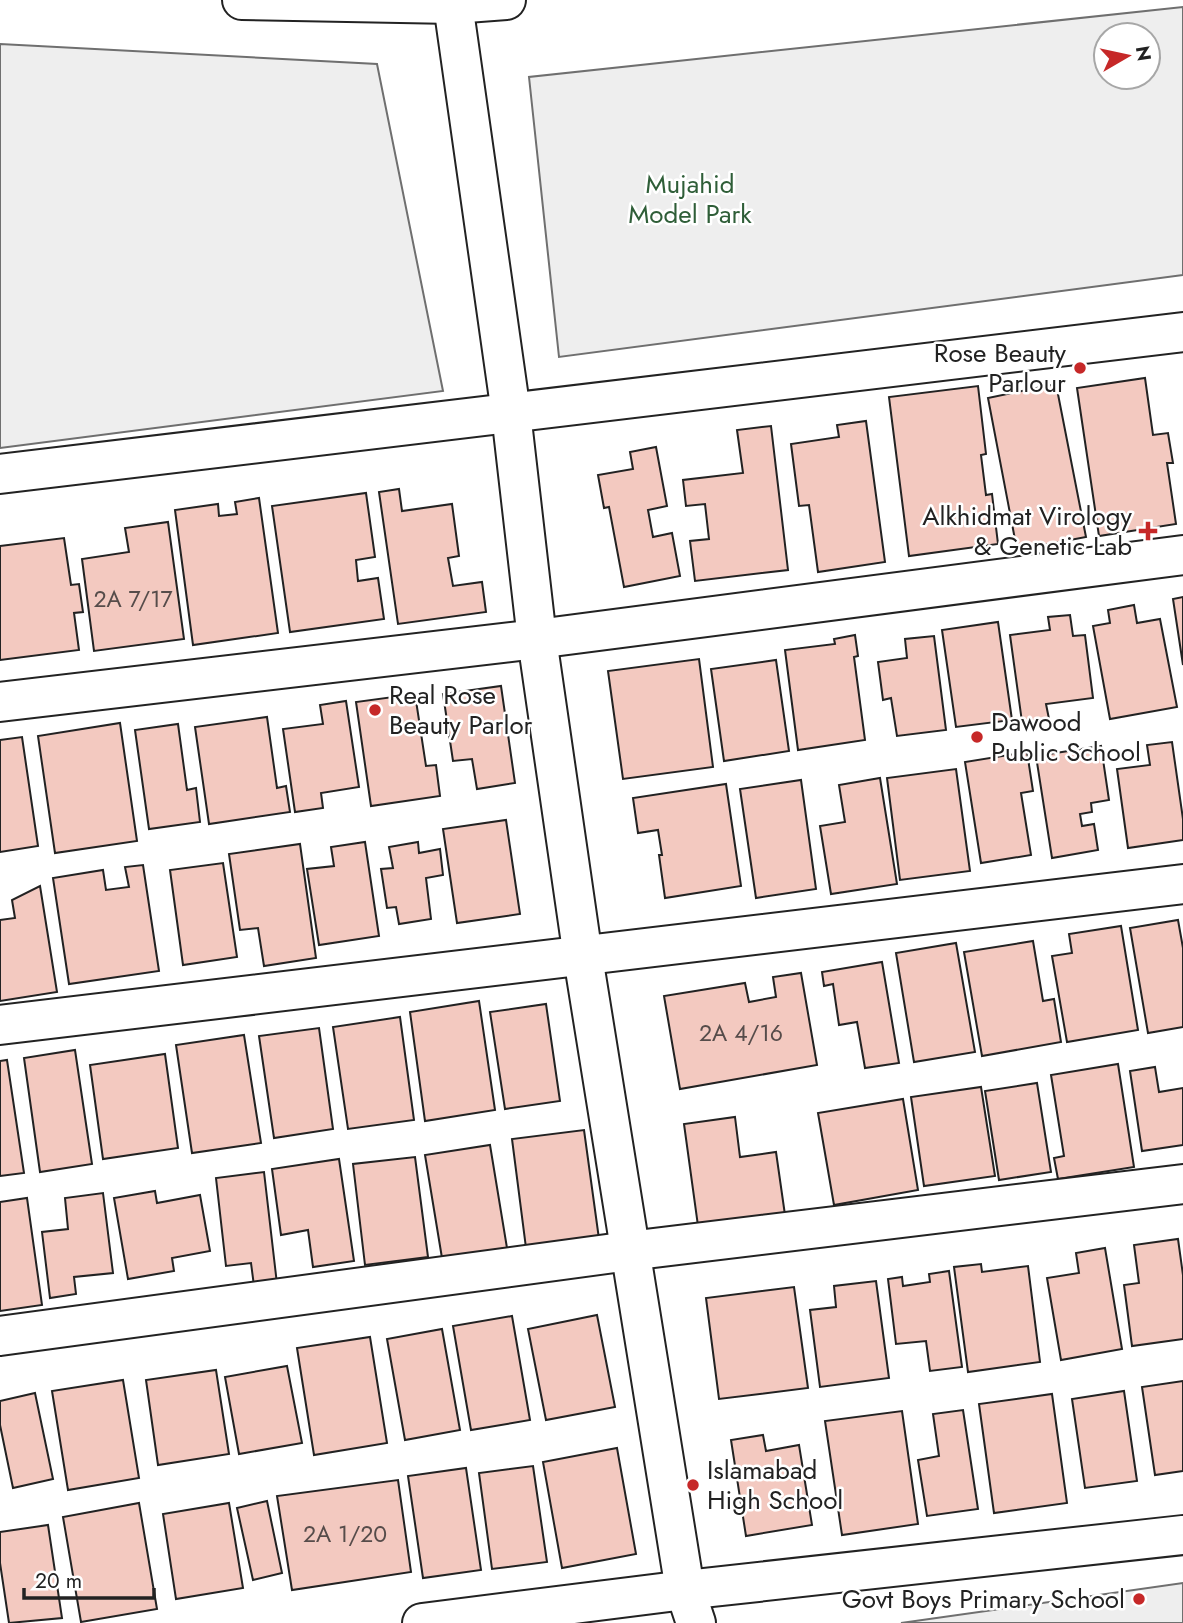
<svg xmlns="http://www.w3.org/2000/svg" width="1183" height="1623" viewBox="0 0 1183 1623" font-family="Jost,sans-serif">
  <rect width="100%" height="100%" fill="#fff"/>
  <g fill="#eee" stroke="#6f6f6f" stroke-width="2" fill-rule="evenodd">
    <path d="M1183 7V275L559 357 529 77ZM1148 35V77H1106V35Z"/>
    <polygon points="0,44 377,64 443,391 0,448"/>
    <polygon points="1183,1583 1183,1623 901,1623"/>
  </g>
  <g fill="#f3c9c0" stroke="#222" stroke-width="2">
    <polygon points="1145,378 1153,435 1168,433 1173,463 1167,463 1176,524 1099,536 1077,388"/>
    <polygon points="1056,384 1086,537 1017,550 988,398"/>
    <polygon points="978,386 986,454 981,455 986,495 992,494 998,544 909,556 889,397"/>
    <polygon points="866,421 885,562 818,572 809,505 799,506 791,444 839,437 837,425"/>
    <polygon points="771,426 788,570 695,581 690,541 709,539 705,504 686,506 683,480 743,473 737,430"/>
    <polygon points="656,447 667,506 648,510 653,537 672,533 680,576 624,587 609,507 604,508 598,475 633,469 630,452"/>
    <polygon points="399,489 402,511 452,504 459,556 448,558 453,586 482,582 486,612 398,624 379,492"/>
    <polygon points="366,493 375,557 356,560 358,581 378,578 384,619 290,632 272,506"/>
    <polygon points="259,498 278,633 193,645 175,510 218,504 219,516 237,514 235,502"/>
    <polygon points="168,522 184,639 94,651 82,559 129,552 125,528"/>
    <polygon points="64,538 71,585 79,584 83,612 74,613 79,650 0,660 0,546"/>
    <polygon points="1183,597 1183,665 1173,599"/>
    <polygon points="1134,605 1137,623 1160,619 1177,707 1110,719 1093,626 1110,623 1108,610"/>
    <polygon points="1070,615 1073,636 1085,635 1093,698 1046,704 1049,719 1022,722 1010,635 1050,630 1048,617"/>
    <polygon points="998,622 1012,720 956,727 942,630"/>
    <polygon points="855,635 858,656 854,657 865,740 798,750 785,650 835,644 834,639"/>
    <polygon points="934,636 946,730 897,736 891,698 883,700 878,662 907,658 905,639"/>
    <polygon points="699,659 713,767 623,779 608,671"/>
    <polygon points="776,660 789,751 724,761 711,669"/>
    <polygon points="501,686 515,783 477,789 472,759 453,761 443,694"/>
    <polygon points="415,694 426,766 436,765 440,796 371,806 356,702"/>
    <polygon points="346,701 359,787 321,793 323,808 295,812 283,729 323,724 320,705"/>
    <polygon points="267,717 277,788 286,786 290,812 209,824 195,727"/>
    <polygon points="120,723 137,841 55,853 38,736"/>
    <polygon points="178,724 187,790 196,788 200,822 149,829 135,730"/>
    <polygon points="22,737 38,846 0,852 0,740"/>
    <polygon points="1172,742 1183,819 1183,840 1128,848 1117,769 1150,765 1147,745"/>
    <polygon points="1101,746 1109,800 1091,803 1092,812 1080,814 1082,826 1094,824 1098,850 1052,858 1036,756"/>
    <polygon points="1027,752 1033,791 1021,793 1031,855 981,863 965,762"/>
    <polygon points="956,769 970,871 900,880 887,778"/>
    <polygon points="880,778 897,884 831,894 820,826 845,822 839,785"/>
    <polygon points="801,780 816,889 756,898 740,789"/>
    <polygon points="726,784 741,886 665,898 659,855 662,855 658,830 638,833 633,798"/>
    <polygon points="506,820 520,914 457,923 443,829"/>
    <polygon points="365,842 379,936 319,945 307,869 334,866 331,847"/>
    <polygon points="418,842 419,853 440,849 443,875 426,878 431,919 399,924 396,907 387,908 381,869 393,868 389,847"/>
    <polygon points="300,844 316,958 264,966 258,928 240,930 229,854"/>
    <polygon points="223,863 237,957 183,965 170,870"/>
    <polygon points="143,865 159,971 69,984 53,878 103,870 106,890 129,887 125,867"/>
    <polygon points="40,886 57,992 0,1001 0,920 15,918 12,900"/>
    <polygon points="1178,920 1183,948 1183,1027 1148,1033 1130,928"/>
    <polygon points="1121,926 1138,1030 1067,1042 1052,956 1072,953 1069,934"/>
    <polygon points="1033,941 1043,1001 1054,999 1061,1042 982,1056 964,952"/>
    <polygon points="956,943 975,1052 914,1062 896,953"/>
    <polygon points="882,962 899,1063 865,1068 857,1022 839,1025 833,984 824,986 822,972"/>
    <polygon points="801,973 817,1065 680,1089 664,996 745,983 749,1002 776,997 773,977"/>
    <polygon points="479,1001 495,1110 425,1121 410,1012"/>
    <polygon points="546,1004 560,1101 505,1109 490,1012"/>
    <polygon points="400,1017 414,1120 348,1129 333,1027"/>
    <polygon points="319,1028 333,1129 274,1138 259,1036"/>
    <polygon points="244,1035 261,1143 192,1153 176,1045"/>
    <polygon points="75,1050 92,1164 40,1172 24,1058"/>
    <polygon points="165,1054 178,1148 103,1159 90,1065"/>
    <polygon points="7,1060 24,1173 0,1176 0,1061"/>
    <polygon points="1118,1064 1134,1167 1058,1179 1054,1158 1064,1156 1051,1075"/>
    <polygon points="1155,1067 1159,1092 1183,1088 1183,1145 1142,1151 1130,1071"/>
    <polygon points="1037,1083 1051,1172 999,1180 985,1091"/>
    <polygon points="981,1087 995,1176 924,1186 911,1097"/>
    <polygon points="903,1099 918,1190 834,1205 818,1113"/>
    <polygon points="735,1117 740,1157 776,1152 785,1215 698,1226 684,1124"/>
    <polygon points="584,1130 599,1239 526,1248 512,1139"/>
    <polygon points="490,1145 507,1248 442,1258 425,1155"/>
    <polygon points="415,1157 428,1257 365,1265 353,1164"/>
    <polygon points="339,1159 354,1261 313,1267 308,1230 281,1235 272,1169"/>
    <polygon points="264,1172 277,1284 254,1286 251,1263 226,1266 216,1178"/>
    <polygon points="155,1191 157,1203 200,1195 210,1251 172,1258 174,1271 128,1279 114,1198"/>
    <polygon points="103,1193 113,1273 74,1277 76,1294 50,1298 42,1232 68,1229 65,1198"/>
    <polygon points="27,1198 42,1305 0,1311 0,1202"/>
    <polygon points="1178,1239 1183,1275 1183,1339 1132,1346 1124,1285 1139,1283 1134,1245"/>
    <polygon points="1105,1248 1122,1349 1061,1360 1047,1278 1079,1273 1076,1253"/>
    <polygon points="981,1264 982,1272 1028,1266 1040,1362 968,1372 954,1267"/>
    <polygon points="949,1271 962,1367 930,1371 926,1341 896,1344 888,1279 902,1277 903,1286 930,1282 929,1274"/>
    <polygon points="876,1281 889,1378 820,1387 810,1310 836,1307 834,1286"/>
    <polygon points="794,1287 808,1388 719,1399 706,1298"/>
    <polygon points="597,1315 615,1407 546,1420 528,1329"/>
    <polygon points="512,1316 530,1420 471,1430 453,1326"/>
    <polygon points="442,1329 460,1430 405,1440 387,1339"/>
    <polygon points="370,1337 387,1443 314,1455 297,1348"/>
    <polygon points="287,1366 302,1443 239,1454 225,1377"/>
    <polygon points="216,1370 229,1454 158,1465 146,1380"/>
    <polygon points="123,1380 139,1478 68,1490 52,1391"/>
    <polygon points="1183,1381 1183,1471 1155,1475 1142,1387"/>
    <polygon points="1124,1391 1137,1481 1085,1488 1072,1399"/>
    <polygon points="35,1393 53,1479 13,1488 0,1425 0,1401"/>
    <polygon points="1052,1394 1067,1503 994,1513 979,1404"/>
    <polygon points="963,1410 978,1509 927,1516 918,1460 939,1456 933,1414"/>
    <polygon points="902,1411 918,1524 842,1535 825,1421"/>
    <polygon points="763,1435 766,1451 799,1445 812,1525 746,1536 731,1440"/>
    <polygon points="617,1448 636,1554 562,1568 543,1462"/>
    <polygon points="533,1466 547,1562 492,1569 479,1473"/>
    <polygon points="466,1468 481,1570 423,1578 408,1476"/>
    <polygon points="398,1480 411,1572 292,1590 277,1496"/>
    <polygon points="267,1501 282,1573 253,1580 237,1508"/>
    <polygon points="139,1503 157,1609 81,1622 63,1517"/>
    <polygon points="229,1503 243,1588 176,1599 163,1514"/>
    <polygon points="48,1525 62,1618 9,1623 0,1563 0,1532"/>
  </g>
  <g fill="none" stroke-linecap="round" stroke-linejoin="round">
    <g stroke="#222" stroke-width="42">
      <g id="street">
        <polyline points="0,474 1183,332"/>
        <polyline points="0,702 537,639 1183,555"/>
        <polyline points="0,1025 1183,884"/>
        <polyline points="0,1336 629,1251 1183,1184"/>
        <polyline points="422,1623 685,1590 1183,1535"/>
      </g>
    </g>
    <g stroke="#222" stroke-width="42">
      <polyline id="secondary" points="453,4 511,413 537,639 583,957 685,1590 696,1623"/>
    </g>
    <g stroke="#222" stroke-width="42">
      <polyline id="primary" points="242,0 453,4 506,0"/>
    </g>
    <use href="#street" stroke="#fff" stroke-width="38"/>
    <use href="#secondary" stroke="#fff" stroke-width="38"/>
    <use href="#primary" stroke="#fff" stroke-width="38"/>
  </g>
  <g fill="#c62828" stroke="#fff" stroke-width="2.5">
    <circle cx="1080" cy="368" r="7"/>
    <path d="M1144.5 520.5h7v7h7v7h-7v7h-7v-7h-7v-7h7z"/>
    <circle cx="375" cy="710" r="7"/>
    <circle cx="977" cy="737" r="7"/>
    <circle cx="693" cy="1485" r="7"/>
    <circle cx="1139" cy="1599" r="7"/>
  </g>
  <g text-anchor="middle" stroke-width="5" stroke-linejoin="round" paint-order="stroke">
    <g font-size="23" fill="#564c4a">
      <text x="133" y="607">2A 7/17</text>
      <text x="741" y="1041">2A 4/16</text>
      <text x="345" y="1542">2A 1/20</text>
    </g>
    <g font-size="26" fill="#2f5e38" stroke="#fff">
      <text x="690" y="193">Mujahid<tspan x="690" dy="30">Model Park</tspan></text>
    </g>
    <g font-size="26" fill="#222" stroke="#fff" text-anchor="end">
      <text x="1066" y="362">Rose Beauty<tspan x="1066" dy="30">Parlour</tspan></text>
      <text x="1132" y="525">Alkhidmat Virology<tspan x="1132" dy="30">&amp; Genetic Lab</tspan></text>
      <text x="389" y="704" text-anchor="start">Real Rose<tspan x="389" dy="30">Beauty Parlor</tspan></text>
      <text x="991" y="731" text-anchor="start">Dawood<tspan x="991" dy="30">Public School</tspan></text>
      <text x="707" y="1479" text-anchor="start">Islamabad<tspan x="707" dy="30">High School</tspan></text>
      <text x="1125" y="1608">Govt Boys Primary School</text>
    </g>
  </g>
  <g transform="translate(1127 56) rotate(81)"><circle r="33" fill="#ffffff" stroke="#a7a7a7" stroke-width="2"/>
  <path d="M0-5L12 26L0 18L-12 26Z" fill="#c62828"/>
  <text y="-10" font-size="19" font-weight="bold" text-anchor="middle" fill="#222222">N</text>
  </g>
  <path d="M24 1588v10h130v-10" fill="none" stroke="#222222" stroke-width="3.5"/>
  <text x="35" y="1588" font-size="21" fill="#222222" stroke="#ffffff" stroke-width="5" paint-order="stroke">20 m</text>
</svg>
